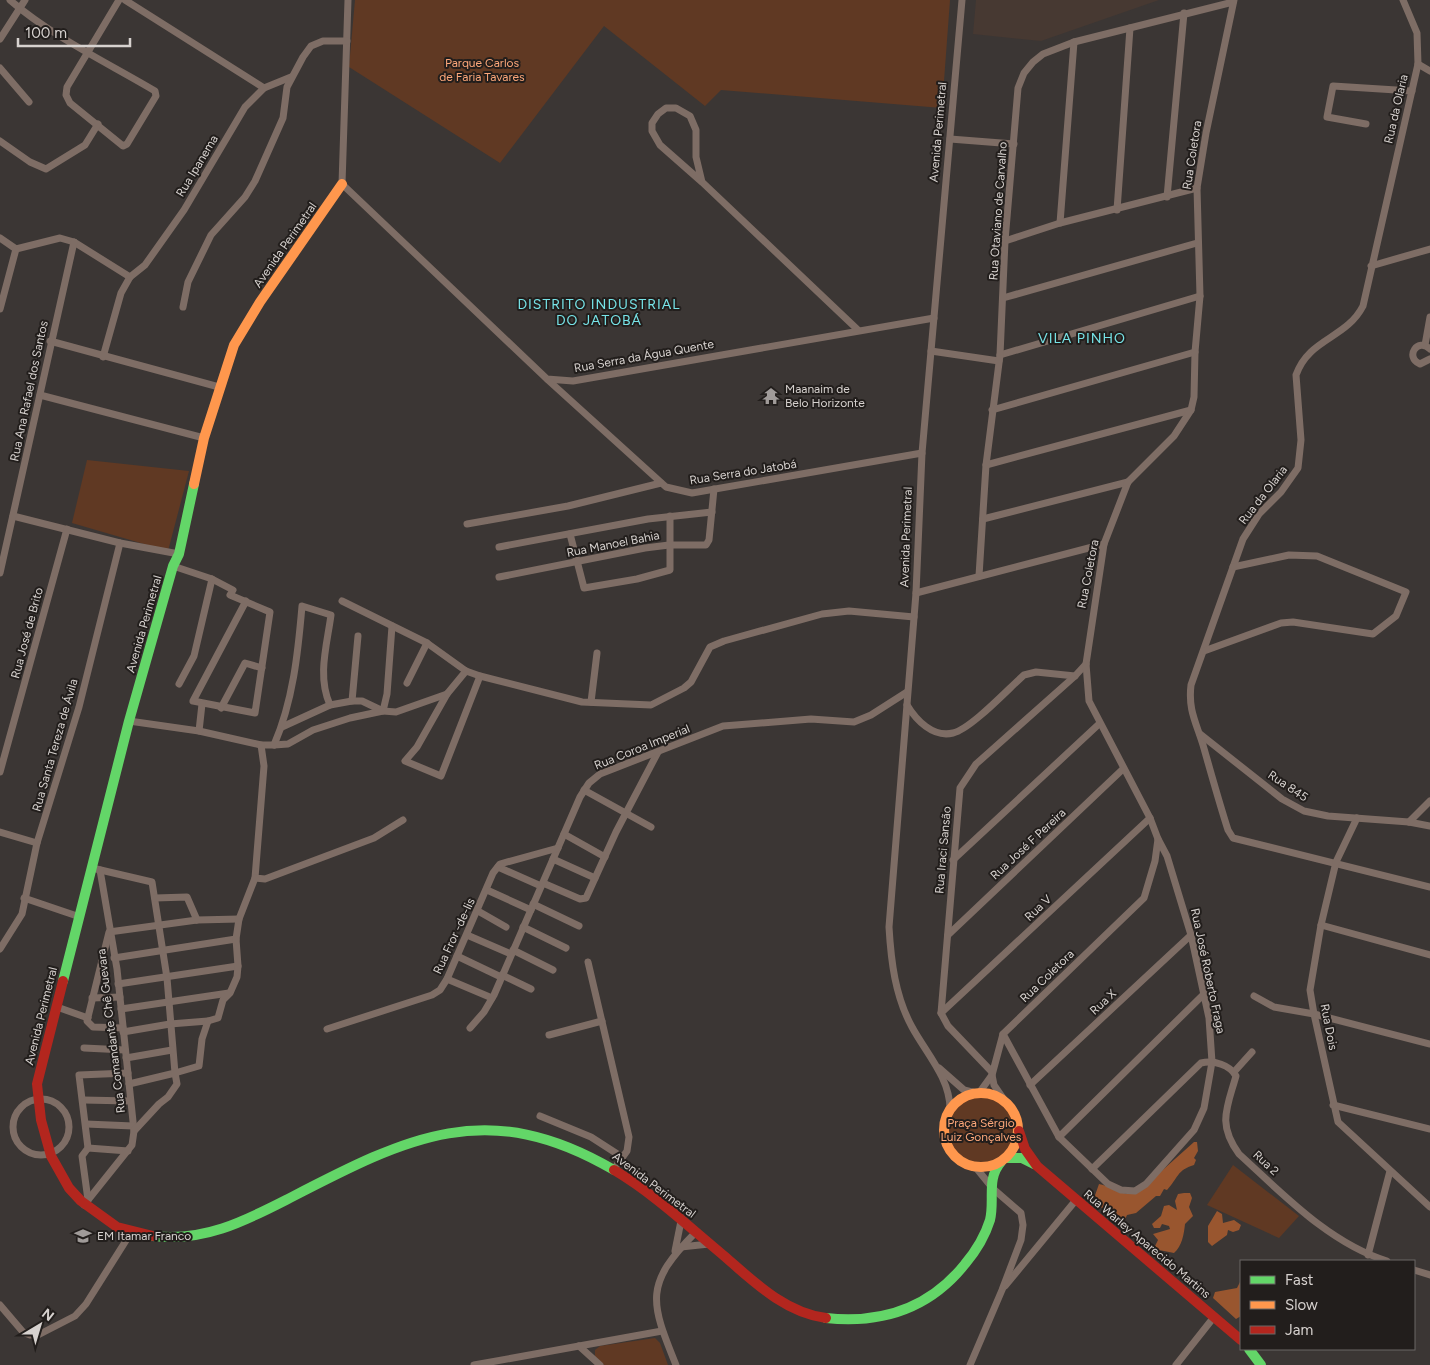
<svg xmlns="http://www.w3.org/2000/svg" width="1430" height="1365" viewBox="0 0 1430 1365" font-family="Figtree,sans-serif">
  <rect width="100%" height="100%" fill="#3b3634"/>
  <polygon fill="#473932" points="976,0 1159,0 1041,41 973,34"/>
  <g fill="#603923">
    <polygon points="355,0 950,0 942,108 721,90 705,106 604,26 500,163 349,67"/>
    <polygon points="87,460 189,471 168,551 72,523"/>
    <circle cx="981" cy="1130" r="34"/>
    <polygon points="1233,1165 1299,1216 1279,1238 1207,1205"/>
    <polygon points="655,1338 660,1343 668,1365 604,1365 595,1356 595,1350 600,1346"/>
  </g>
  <g fill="#99562f">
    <path d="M1194 1142H1197L1198 1151 1194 1158 1196 1160 1194 1165C1177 1170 1178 1178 1167 1190L1164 1189 1160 1196H1156L1136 1213 1127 1215 1123 1224 1093 1201 1099 1184C1113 1187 1124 1198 1138 1192Z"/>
    <path d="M1184 1193H1190L1192 1198 1189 1207 1193 1216 1185 1224C1184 1234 1182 1246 1174 1253L1159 1250 1155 1246 1158 1240 1153 1234 1170 1229 1169 1226 1162 1224 1160 1228H1154L1152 1224 1161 1216 1164 1206 1169 1205 1177 1210 1175 1201 1178 1194Z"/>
    <polygon points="1217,1211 1222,1214 1223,1223 1234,1220 1241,1225 1239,1230 1233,1232 1228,1230 1227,1235 1212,1246 1208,1242 1208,1226"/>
    <polygon points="1241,1280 1241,1316 1236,1319 1213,1298 1215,1292 1237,1288"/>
  </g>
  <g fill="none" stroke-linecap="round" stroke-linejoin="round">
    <g stroke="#7e6d65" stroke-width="7">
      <path d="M10 0C51 36 108 63 155 91L156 96 127 144 123 146 70 103 66 95 67 87 119 0"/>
      <polyline points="125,0 264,88"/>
      <polyline points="348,0 342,184 547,379 573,381 934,318"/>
      <path d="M1403 0 1417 33 1418 64 1363 306C1346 339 1309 338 1296 375L1301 440 1298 468 1281 492 1259 514 1243 539 1191 685C1188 710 1196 722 1203 745 1211 773 1219 802 1228 830L1233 838 1430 887"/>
      <polyline points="0,39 25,0"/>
      <polyline points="1418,64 1430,71"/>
      <polyline points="0,68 29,102"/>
      <polyline points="1366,124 1327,117 1333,86 1412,91"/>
      <polyline points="950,139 1014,144"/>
      <polyline points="0,141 30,162 46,169 85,145 98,124"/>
      <polyline points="702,182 696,157 696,130 690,116 676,108 666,108 658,114 652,123 652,131 660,145 702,182 858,330"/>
      <polyline points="1167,197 1184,13"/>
      <polyline points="1117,210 1130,28"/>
      <polyline points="1060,223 1074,42"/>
      <polyline points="0,238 16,249"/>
      <polyline points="1005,241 1060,223 1197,188"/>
      <polyline points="16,249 60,238 74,242 130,277 121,293 103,357"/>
      <polyline points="1371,266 1430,249"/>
      <polyline points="130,277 145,265 184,210 245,107 264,88 291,77"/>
      <polyline points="1003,298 1197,243"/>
      <polyline points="183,307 188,282 211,235 245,197 255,181 283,118 287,87 303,57 311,46 323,41 347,41"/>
      <polyline points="0,309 16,249"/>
      <polyline points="50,341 219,387"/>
      <polyline points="1425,345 1430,317"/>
      <path d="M1430 349C1418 337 1404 357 1420 364L1430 359"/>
      <polyline points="931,351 999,361"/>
      <polyline points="1000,355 1200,296"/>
      <polyline points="548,380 666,487 692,493 922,453"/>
      <polyline points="40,395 204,438"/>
      <polyline points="992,410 1195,352"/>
      <polyline points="986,465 1191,410"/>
      <polyline points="13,516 120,543 179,554"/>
      <polyline points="983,519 1128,482"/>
      <polyline points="467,524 568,506 661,483"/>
      <polyline points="570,534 584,588 637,579 670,570 670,516"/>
      <polyline points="499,547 648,519 712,512"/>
      <polyline points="173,566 212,579 194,656 179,684"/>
      <polyline points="0,573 74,242"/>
      <polyline points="979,576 986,465 1000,355 1005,241 1018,88 1024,73 1033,62 1043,54 1074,42 1233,2"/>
      <polyline points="499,577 645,548 669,545 706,545 709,540 714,489"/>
      <polyline points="212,579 233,590 230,595 270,612 255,713 193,701 246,601"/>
      <polyline points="916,593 1104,544"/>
      <polyline points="342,601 427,643 466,671 480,676 582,702 651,705 684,688 691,682 710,647 724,641 822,614 849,611 914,617"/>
      <polyline points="1204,651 1281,623 1293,622 1373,634 1396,616 1406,592 1317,556 1289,555 1233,567"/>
      <polyline points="407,683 427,643"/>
      <polyline points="447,694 417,747 405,761 441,776 480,676"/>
      <polyline points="352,701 358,636"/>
      <polyline points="591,702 597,653"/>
      <path d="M907 705C916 720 933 738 953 733 971 729 1008 689 1024 675L1036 672 1075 676"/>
      <polyline points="221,708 245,663 262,668"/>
      <polyline points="129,721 199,731 261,745 274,745 288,744 313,730 350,718 383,711 387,694 392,626"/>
      <polyline points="282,727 330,705 352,701 362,701 383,711 396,712 447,694 466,671"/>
      <polyline points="199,731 202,704"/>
      <polyline points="1200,734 1282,799 1304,811 1328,816 1409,822 1430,826"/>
      <polyline points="261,745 264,766 255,878 265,879 374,838 403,820"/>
      <path d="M274 745C293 701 298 653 302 606L331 615C327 645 317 676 330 705"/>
      <polyline points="0,772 67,529"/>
      <polyline points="584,790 651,827"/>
      <polyline points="1357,818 1336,862 1321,925 1310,990 1314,1014 1338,1122 1430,1207"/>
      <polyline points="1409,822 1430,801"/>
      <polyline points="0,832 37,843"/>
      <polyline points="564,834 605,857"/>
      <polyline points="553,859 595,878"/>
      <polyline points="953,860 1099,724"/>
      <polyline points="498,867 541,886"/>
      <polyline points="92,868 152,882 167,978 175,1073 129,1084"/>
      <polyline points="100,870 117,969 134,1131"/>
      <polyline points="543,883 580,899 586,898 616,832 658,752"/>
      <polyline points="487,890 531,910"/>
      <polyline points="24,898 80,917"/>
      <polyline points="155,898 187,897 197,920"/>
      <polyline points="533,904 579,926"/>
      <polyline points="478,911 506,927"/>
      <polyline points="1321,925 1430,955"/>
      <polyline points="523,927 566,948"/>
      <polyline points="467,935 511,954"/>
      <polyline points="948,935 1123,769"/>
      <polyline points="0,949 22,914 37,843 79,707 120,543"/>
      <polyline points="513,950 553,970"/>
      <polyline points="457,956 501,977"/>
      <polyline points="114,958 236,939"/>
      <polyline points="588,962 629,1137 627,1151 614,1169"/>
      <polyline points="502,975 531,989"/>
      <polyline points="447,979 492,998"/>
      <polyline points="118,984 238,966"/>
      <polyline points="1254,996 1274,1007 1314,1014 1430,1044"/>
      <polyline points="92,998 120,997"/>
      <polyline points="57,1007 88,1018"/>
      <polyline points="121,1009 229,993"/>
      <polyline points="941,1013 1150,818"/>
      <polyline points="123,1028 93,1027 87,1021 109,932 197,920 239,919"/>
      <polyline points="470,1028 484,1012 494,995 580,797 589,783 600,774 723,726 811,719 854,722 871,715 907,692"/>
      <polyline points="327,1029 432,995 440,990 447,979 493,873 500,864 558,848"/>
      <polyline points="123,1032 170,1024 208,1021"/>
      <polyline points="1003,1034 1059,1137 1108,1184 1121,1190 1135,1191 1146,1184 1194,1130 1204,1108 1212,1062 1209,1018 1191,935 1167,856 1158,839"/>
      <polyline points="549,1035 602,1021"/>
      <polyline points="84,1048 125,1050"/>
      <polyline points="126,1058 172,1050"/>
      <polyline points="939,1068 964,1090 976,1093"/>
      <polyline points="992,1072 948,1026 941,1013 960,788 976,764 1075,676 1086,664"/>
      <polyline points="1234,1072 1252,1052"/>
      <polyline points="992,1075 994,1085 1007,1104"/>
      <polyline points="1030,1085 1191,935"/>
      <polyline points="979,1093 992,1075 1003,1034 1144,898 1155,861 1158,839 1150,818 1089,701 1086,664 1104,544 1128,482 1174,436 1191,410 1194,397 1195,352 1200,296 1197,188 1206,133 1234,0"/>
      <circle cx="41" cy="1127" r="28"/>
      <polyline points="83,1100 130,1101"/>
      <polyline points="1333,1105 1430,1129"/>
      <path d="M950 1109C950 1078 926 1053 912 1027 895 996 891 961 889 927L916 593 922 453 962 0"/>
      <polyline points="540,1116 591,1137 622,1157"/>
      <polyline points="86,1124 133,1126"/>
      <polyline points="1059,1137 1203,995"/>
      <polyline points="88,1148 128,1151"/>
      <polyline points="968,1165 977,1169 990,1185"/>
      <path d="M1092 1169 1201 1063C1214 1060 1230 1065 1236 1076 1227 1108 1217 1124 1239 1154 1283 1194 1329 1243 1387 1261"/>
      <polyline points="88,1200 82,1156 88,1148 79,1075 128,1073"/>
      <polyline points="84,1205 132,1145 134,1131 159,1104 168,1097 177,1084 175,1073 199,1066 202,1039 208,1021 218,1018 223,1000 230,993 237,977 238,966 236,939 239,919 255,878"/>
      <polyline points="681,1247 709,1244"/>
      <polyline points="675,1251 681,1221"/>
      <polyline points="1368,1255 1390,1171"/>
      <polyline points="1414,1270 1430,1275"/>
      <polyline points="1005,1286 1076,1200"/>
      <polyline points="0,1305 23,1332 30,1335 38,1335 75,1316 86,1304 132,1231"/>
      <polyline points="579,1346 600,1365"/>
      <polyline points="474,1365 662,1331"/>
      <path d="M676 1365C650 1301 644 1284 696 1232"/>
      <polyline points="970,1365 1002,1290 1021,1240 1023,1225 1021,1213 991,1187"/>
      <polyline points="1176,1365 1214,1317"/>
    </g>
    <g stroke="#63d668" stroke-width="10">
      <polyline points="63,981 129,721 173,566 179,554 194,484"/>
      <polyline points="1006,1158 1022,1158 1034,1164"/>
      <path d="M153 1236C203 1242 243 1222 286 1200 406 1138 486 1095 614 1170"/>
      <path d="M826 1318C882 1324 930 1308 965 1264 976 1251 985 1236 990 1220 995 1200 986 1179 1001 1162"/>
      <polyline points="1249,1349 1261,1365"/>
    </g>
    <g stroke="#ff974d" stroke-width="10">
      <polyline points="194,484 204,438 234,345 260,302 342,184"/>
      <circle cx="981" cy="1130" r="37"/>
    </g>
    <g stroke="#b3261e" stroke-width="10">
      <polyline points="63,981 37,1084 41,1120 51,1156 69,1188 81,1201 117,1227 153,1236"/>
      <polyline points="1019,1131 1025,1149 1037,1166 1241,1340"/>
      <path d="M614 1170C653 1193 688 1226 723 1255 753 1281 785 1313 826 1318"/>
    </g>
  </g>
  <defs>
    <g id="temple-bare" transform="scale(1.35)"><path d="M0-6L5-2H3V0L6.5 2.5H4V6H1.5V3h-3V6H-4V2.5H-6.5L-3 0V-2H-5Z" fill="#a09b99" stroke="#221e1c" stroke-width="2.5" paint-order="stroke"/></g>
    <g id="school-bare" transform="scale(1.35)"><path d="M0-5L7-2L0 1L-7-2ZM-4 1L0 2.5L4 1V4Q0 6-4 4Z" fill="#a09b99" stroke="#221e1c" stroke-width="2.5" paint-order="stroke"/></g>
  </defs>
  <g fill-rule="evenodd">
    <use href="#temple-bare" x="771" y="396"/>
    <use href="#school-bare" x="83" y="1236"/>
  </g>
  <g text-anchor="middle" stroke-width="4" stroke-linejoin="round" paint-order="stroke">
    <g font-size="12" fill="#fca77a" stroke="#221e1c">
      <text x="482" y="67">Parque Carlos<tspan x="482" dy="14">de Faria Tavares</tspan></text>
      <text x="981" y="1127">Praça Sérgio<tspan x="981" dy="14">Luiz Gonçalves</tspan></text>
    </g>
    <g font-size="12" fill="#d7d2cf" stroke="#221e1c">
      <text transform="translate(1396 109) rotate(-77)" y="4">Rua da Olaria</text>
      <text transform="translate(938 132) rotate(-85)" y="4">Avenida Perimetral</text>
      <text transform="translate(1192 155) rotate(-81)" y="4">Rua Coletora</text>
      <text transform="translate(197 166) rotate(-59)" y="4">Rua Ipanema</text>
      <text transform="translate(998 211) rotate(-86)" y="4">Rua Otaviano de Carvalho</text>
      <text transform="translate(285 245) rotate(-55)" y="4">Avenida Perimetral</text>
      <text transform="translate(644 356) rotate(-10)" y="4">Rua Serra da Água Quente</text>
      <text transform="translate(29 391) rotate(-78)" y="4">Rua Ana Rafael dos Santos</text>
      <text transform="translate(743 472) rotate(-9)" y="4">Rua Serra do Jatobá</text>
      <text transform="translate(1263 495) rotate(-52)" y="4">Rua da Olaria</text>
      <text transform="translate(906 537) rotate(-88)" y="4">Avenida Perimetral</text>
      <text transform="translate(613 544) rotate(-11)" y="4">Rua Manoel Bahia</text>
      <text transform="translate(1088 574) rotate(-79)" y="4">Rua Coletora</text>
      <text transform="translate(144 624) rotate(-74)" y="4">Avenida Perimetral</text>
      <text transform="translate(27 633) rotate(-75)" y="4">Rua José de Brito</text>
      <text transform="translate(55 745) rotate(-74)" y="4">Rua Santa Tereza de Ávila</text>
      <text transform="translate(642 747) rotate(-22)" y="4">Rua Coroa Imperial</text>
      <text transform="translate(1288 786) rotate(34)" y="4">Rua 845</text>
      <text transform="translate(1028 844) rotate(-43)" y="4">Rua José F Pereira</text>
      <text transform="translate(943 850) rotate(-85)" y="4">Rua Iraci Sansão</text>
      <text transform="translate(1038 908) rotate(-43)" y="4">Rua V</text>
      <text transform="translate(454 936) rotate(-65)" y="4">Rua Fror -de-lis</text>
      <text transform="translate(1208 971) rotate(78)" y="4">Rua José Roberto Fraga</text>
      <text transform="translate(1047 976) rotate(-44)" y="4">Rua Coletora</text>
      <text transform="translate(1103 1002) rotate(-43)" y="4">Rua X</text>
      <text transform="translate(41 1016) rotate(-76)" y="4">Avenida Perimetral</text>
      <text transform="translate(1329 1027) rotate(79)" y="4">Rua Dois</text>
      <text transform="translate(111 1031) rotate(-97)" y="4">Rua Comandante Chê Guevara</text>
      <text transform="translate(1266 1163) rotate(43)" y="4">Rua 2</text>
      <text transform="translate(654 1185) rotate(37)" y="4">Avenida Perimetral</text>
      <text transform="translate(1147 1244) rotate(40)" y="4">Rua Warley Aparecido Martins</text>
    </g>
    <g font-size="12" fill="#d7d2cf" stroke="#221e1c" text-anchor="start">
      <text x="785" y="393">Maanaim de<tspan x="785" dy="14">Belo Horizonte</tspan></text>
      <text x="97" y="1240">EM Itamar Franco</text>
    </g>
    <g font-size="14" letter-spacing="1" fill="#77e4e8" stroke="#221e1c">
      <text x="599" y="309">DISTRITO INDUSTRIAL<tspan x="599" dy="16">DO JATOBÁ</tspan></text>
      <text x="1082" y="343">VILA PINHO</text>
    </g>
  </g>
  <rect x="1240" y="1260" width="175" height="90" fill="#221e1c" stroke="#6a6664"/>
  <rect x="1250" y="1276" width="25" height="8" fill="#63d668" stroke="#6a6664"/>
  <text x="1285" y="1285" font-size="15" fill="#d7d2cf">Fast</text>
  <rect x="1250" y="1301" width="25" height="8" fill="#ff974d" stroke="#6a6664"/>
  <text x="1285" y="1310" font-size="15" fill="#d7d2cf">Slow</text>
  <rect x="1250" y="1326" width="25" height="8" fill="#b3261e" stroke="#6a6664"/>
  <text x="1285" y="1335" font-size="15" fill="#d7d2cf">Jam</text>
  <g transform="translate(40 1325) rotate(38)" stroke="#221e1c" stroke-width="4" paint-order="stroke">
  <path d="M0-4L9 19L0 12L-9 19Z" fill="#d7d2cf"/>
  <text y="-8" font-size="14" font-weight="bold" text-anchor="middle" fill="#d7d2cf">N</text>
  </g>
  <path d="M18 38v8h112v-8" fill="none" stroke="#d7d2cf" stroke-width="2.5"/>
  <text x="25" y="38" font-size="15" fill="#d7d2cf" stroke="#221e1c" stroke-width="4" paint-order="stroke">100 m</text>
</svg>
